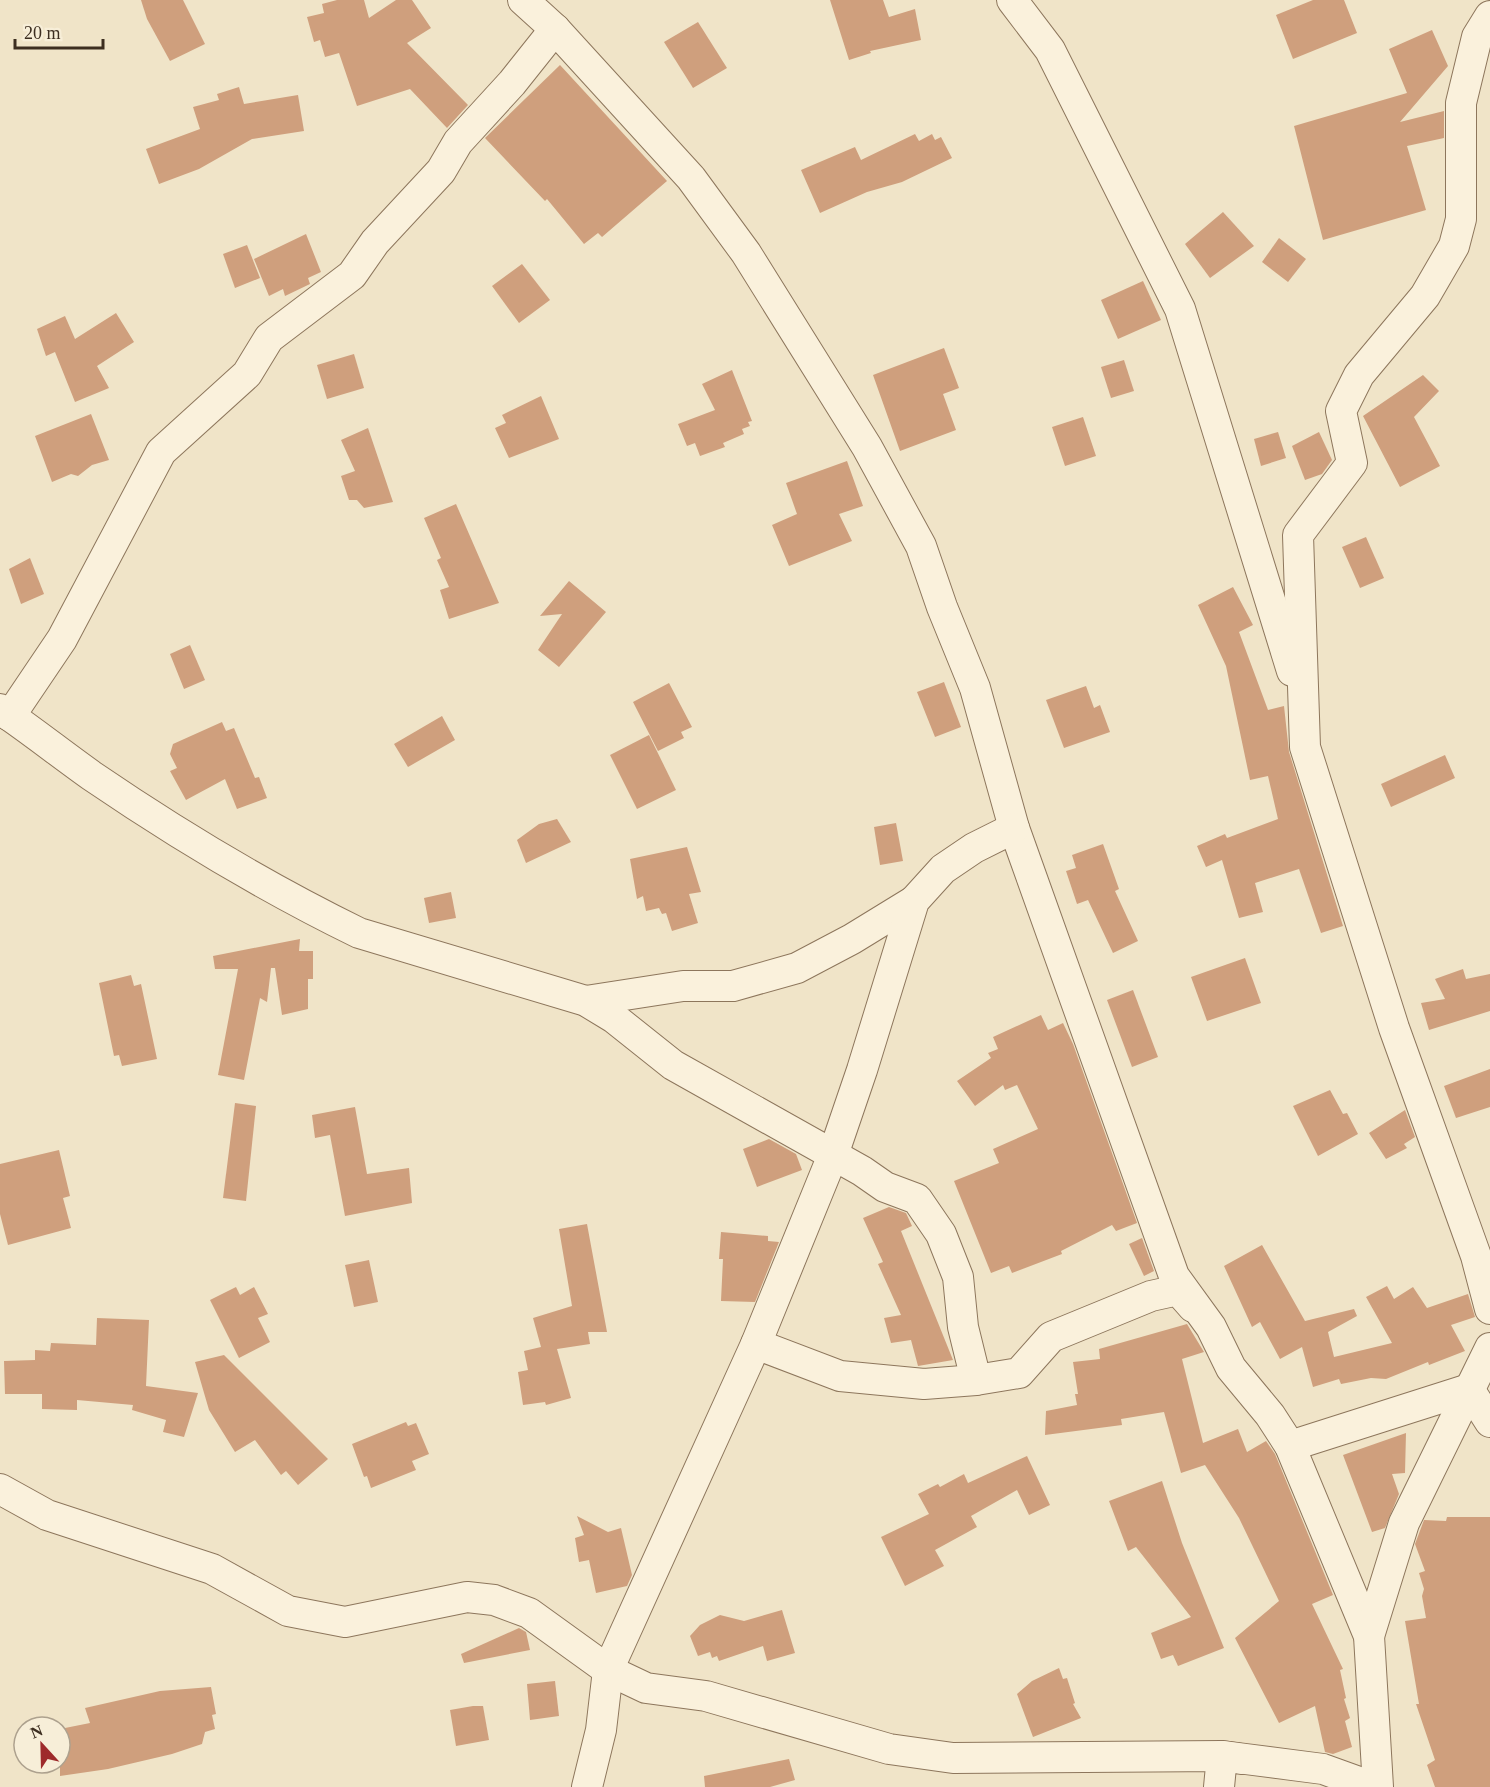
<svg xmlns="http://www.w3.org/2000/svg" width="1490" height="1787" viewBox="0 0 1490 1787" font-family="'Times New Roman',serif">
  <rect width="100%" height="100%" fill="#f0e4c8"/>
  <g fill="#cf9f7d">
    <polygon points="141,0 183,0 205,44 170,61 147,19"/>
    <polygon points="337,0 364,0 369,18 396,0 412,0 431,28 407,43 468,105 447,128 410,89 357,106 339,53 325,57 320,40 314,42 307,17 324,13 322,4"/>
    <polygon points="830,0 883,0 889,17 915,9 921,40 870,51 871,53 849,60"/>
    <polygon points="1313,0 1344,0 1357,33 1293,59 1276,15"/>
    <polygon points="698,22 727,68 693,88 664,42"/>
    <polygon points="1432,30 1448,66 1400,122 1444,111 1444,138 1407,146 1426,210 1323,240 1294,126 1407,93 1389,49"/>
    <polygon points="560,65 667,181 602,237 598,233 584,244 547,199 545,201 485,138"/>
    <polygon points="239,87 244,104 298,95 304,131 252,139 199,169 159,184 146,149 200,129 193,107 219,100 217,94"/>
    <polygon points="915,134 919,141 932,134 935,140 941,137 952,158 902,182 867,192 820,213 801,170 855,147 861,160"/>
    <polygon points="1223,212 1254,246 1210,278 1185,244"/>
    <polygon points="306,234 321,272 308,278 310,284 285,296 283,289 269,296 254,259"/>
    <polygon points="1279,238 1306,259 1288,282 1262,262"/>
    <polygon points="247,245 260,278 235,288 223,254"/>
    <polygon points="522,264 550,300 519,323 492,286"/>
    <polygon points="1143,281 1161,320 1118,339 1101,300"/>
    <polygon points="116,313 134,342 97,366 109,388 75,402 55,352 46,356 37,329 65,316 75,339"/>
    <polygon points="944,348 959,388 943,394 956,430 900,451 873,375"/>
    <polygon points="354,354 364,388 327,399 317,365"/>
    <polygon points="1124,360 1134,391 1111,398 1101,367"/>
    <polygon points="732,370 752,421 748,422 750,426 742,429 744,434 723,443 725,447 700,456 695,443 687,446 678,424 715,410 702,384"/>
    <polygon points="1423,375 1439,391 1414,417 1440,466 1400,487 1363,416"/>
    <polygon points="541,396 559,439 509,458 495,428 506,423 502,415"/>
    <polygon points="91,414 109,460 92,465 78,476 71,474 52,482 35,436"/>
    <polygon points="1083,417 1096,456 1065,466 1052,427"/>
    <polygon points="368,428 393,502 364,508 357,500 349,500 341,476 355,471 341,440"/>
    <polygon points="1278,432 1286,458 1261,466 1254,439"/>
    <polygon points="1319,432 1332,460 1322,474 1305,480 1292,446"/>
    <polygon points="847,461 863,506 839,514 852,541 789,566 772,525 797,514 786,483"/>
    <polygon points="456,504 499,603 449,619 440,590 449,587 437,560 441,558 424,518"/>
    <polygon points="1366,537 1384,578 1360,588 1342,547"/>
    <polygon points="30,558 44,594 21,604 9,569"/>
    <polygon points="569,581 606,612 559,667 538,650 562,614 540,616"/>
    <polygon points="1233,587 1253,625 1239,632 1268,710 1284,706 1289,752 1343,926 1321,933 1299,869 1255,883 1263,912 1239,918 1222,860 1206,867 1197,846 1225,834 1227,838 1278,819 1268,776 1250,780 1226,666 1198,605"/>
    <polygon points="190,645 205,680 184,689 170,654"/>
    <polygon points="944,682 961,727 935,737 917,692"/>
    <polygon points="669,683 692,727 681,732 684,738 658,751 633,702"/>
    <polygon points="1086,686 1094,708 1100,705 1110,732 1064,748 1046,700"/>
    <polygon points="442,716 455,740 408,767 394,744"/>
    <polygon points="222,722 226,731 234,728 255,778 259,777 267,798 237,809 225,779 186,800 170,771 177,768 170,754 173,744"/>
    <polygon points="649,735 676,790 637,809 610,755"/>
    <polygon points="1445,755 1455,778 1391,807 1381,784"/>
    <polygon points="557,819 571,842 526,863 517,840 539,824"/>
    <polygon points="896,823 903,861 880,865 874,827"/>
    <polygon points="1103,844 1119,889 1115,891 1138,941 1113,953 1088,900 1077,904 1066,871 1076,868 1072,855"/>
    <polygon points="687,847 701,892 689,894 698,923 672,931 666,913 662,914 659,908 646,911 643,896 637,899 630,859"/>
    <polygon points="451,892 456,918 429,923 424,898"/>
    <polygon points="300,939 299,951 313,951 313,979 308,979 308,1009 282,1015 275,968 271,968 267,1002 260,998 244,1080 218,1075 238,969 215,969 213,956"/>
    <polygon points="1245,958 1261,1003 1207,1021 1191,977"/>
    <polygon points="1463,969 1466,979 1490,974 1490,1011 1429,1030 1421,1003 1445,999 1435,979"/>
    <polygon points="131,975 134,986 141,984 157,1059 122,1066 119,1055 114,1056 99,983"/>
    <polygon points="1133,990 1158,1057 1132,1067 1107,1000"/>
    <polygon points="1041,1015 1048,1030 1063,1023 1073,1044 1137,1223 1116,1231 1112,1225 1061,1251 1062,1254 1012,1273 1009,1266 991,1273 954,1181 999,1163 993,1149 1038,1129 1017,1085 1005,1090 1003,1085 975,1106 957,1081 991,1058 988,1053 998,1049 993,1037"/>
    <polygon points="1490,1069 1490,1107 1456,1118 1444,1086"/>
    <polygon points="1330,1090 1343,1114 1347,1113 1358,1134 1318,1156 1293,1106"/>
    <polygon points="235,1103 256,1106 246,1201 223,1198"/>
    <polygon points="355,1107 367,1174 409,1168 412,1203 345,1216 330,1135 315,1138 312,1115"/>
    <polygon points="1405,1110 1415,1137 1404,1144 1407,1148 1386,1159 1369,1133"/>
    <polygon points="769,1139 796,1154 802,1170 757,1187 743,1149"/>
    <polygon points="59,1150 70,1196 63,1198 71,1228 8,1245 0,1214 0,1164"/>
    <polygon points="889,1207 906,1213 912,1226 901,1231 953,1360 918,1366 911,1340 891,1343 884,1318 901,1315 878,1264 883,1262 863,1218"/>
    <polygon points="587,1224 607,1332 588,1332 590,1344 557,1349 571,1398 546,1405 545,1402 523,1405 518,1372 528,1370 524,1351 541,1347 533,1318 572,1306 559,1229"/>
    <polygon points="721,1232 768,1236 768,1241 779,1242 755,1302 721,1301 723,1259 719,1259"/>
    <polygon points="1142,1238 1154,1271 1144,1276 1129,1244"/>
    <polygon points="1262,1245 1305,1321 1354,1309 1357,1316 1328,1332 1334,1357 1392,1343 1366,1297 1387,1286 1394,1299 1413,1287 1427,1308 1468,1294 1475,1317 1451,1325 1465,1351 1429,1365 1428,1362 1386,1379 1371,1378 1341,1384 1339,1379 1313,1387 1302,1347 1280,1359 1260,1322 1252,1327 1224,1266"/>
    <polygon points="369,1260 378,1302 354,1307 345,1265"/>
    <polygon points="236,1287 240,1295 254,1287 268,1314 258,1318 270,1342 239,1358 210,1300"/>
    <polygon points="97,1318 149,1320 146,1386 198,1393 184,1437 163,1432 166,1420 132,1410 133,1405 77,1400 77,1410 42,1409 42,1394 5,1394 4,1361 35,1360 35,1350 50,1351 51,1343 96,1345"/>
    <polygon points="1187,1324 1204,1352 1182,1359 1203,1443 1238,1429 1247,1452 1266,1441 1275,1454 1333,1595 1312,1604 1343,1669 1340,1670 1346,1698 1344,1699 1350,1718 1345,1721 1352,1747 1333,1754 1325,1752 1315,1706 1279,1723 1235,1638 1279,1601 1239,1518 1205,1465 1181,1473 1164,1412 1121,1419 1122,1425 1045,1435 1046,1411 1077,1405 1075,1394 1078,1394 1073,1362 1100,1359 1099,1349"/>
    <polygon points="224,1355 328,1459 298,1485 286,1471 281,1475 255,1440 235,1452 209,1410 195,1362"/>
    <polygon points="406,1422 408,1426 416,1423 429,1454 412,1461 416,1470 371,1488 367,1476 364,1477 352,1444"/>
    <polygon points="1406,1433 1405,1473 1392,1474 1399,1494 1385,1528 1372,1532 1343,1455"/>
    <polygon points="1027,1456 1050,1505 1029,1515 1017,1490 971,1516 977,1527 935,1550 944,1566 905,1586 881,1537 929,1514 918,1494 938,1484 940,1487 964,1474 968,1483"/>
    <polygon points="1162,1481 1182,1543 1224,1648 1178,1666 1173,1655 1161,1659 1151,1633 1191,1617 1136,1547 1128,1551 1109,1501"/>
    <polygon points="577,1516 608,1532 621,1528 632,1575 627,1586 596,1593 589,1560 579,1562 575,1538 584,1535"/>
    <polygon points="1447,1517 1490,1517 1490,1787 1435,1787 1427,1765 1435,1760 1416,1704 1419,1704 1405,1621 1426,1618 1422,1596 1424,1589 1419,1573 1425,1571 1415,1544 1424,1520 1446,1521"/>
    <polygon points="782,1610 795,1653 767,1661 763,1646 719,1661 717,1656 712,1658 710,1652 698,1656 690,1636 700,1625 720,1615 744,1621"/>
    <polygon points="519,1628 526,1632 530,1650 464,1663 461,1654"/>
    <polygon points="1059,1668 1063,1679 1067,1678 1075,1703 1073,1704 1081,1718 1033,1737 1017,1694 1032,1681"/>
    <polygon points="555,1681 559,1716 530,1720 527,1684"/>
    <polygon points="211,1687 216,1714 212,1715 215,1729 205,1732 202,1744 172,1754 108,1769 60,1776 60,1729 90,1723 85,1708 160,1691"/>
    <polygon points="473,1706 483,1706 489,1740 456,1746 450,1710"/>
    <polygon points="789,1759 795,1780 770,1787 705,1787 704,1776"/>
  </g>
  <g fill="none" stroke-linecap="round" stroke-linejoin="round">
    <g stroke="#8d765c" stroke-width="32">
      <g id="street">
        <polyline points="523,0 555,29 691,178 746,253 867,447 921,546 942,607 975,688 1014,828 1174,1276 1211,1327 1231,1368 1270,1415 1290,1446 1369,1636 1378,1787"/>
        <polyline points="1012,0 1050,50 1180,309 1292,671"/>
        <polyline points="1490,16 1477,37 1461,103 1461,219 1454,246 1425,296 1359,375 1341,411 1352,463 1298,535 1305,747 1394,1028 1476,1256 1490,1309"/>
        <path d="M0 709C31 730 61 754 92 776 177 834 267 888 359 933L586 1001 614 1018 673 1065 862 1171 885 1187 917 1199 941 1234 958 1277 963 1327 976 1380"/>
        <polyline points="10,716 62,639 161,452 247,374 269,338 352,275 375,242 441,171 458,142 512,83 555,29"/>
        <polyline points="586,1001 683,986 733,986 797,968 852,939 914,901"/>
        <polyline points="756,1344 840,1376 924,1384 976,1380 1019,1373 1051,1337 1151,1296 1178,1290 1193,1307"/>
        <polyline points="1290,1446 1469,1389 1490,1422"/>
        <polyline points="0,1489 47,1515 212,1569 288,1611 345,1622 467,1597 494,1600 529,1613 608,1670 646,1688 706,1696 889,1749 953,1758 1222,1756 1323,1769 1373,1787"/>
        <polyline points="1369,1636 1404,1523 1490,1348"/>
        <polyline points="587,1787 601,1730 608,1670 756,1344 833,1155 862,1070 914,901 943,869 974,848 1014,828"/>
        <polyline points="1219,1787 1222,1756 1242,1759"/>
      </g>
    </g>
    <use href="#street" stroke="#faf1dc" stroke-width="30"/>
  </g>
  <g transform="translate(42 1745) rotate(338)"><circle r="28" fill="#f7eed8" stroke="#ada18e" stroke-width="1.5"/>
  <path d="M0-4.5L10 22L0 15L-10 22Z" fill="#9e2a2b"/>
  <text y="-9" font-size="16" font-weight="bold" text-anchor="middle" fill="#3d2e20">N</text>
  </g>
  <path d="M15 39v9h88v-9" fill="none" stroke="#3d2e20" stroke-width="3"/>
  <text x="24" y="39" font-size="18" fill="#3d2e20" stroke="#f7eed8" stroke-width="4.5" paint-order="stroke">20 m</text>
</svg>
